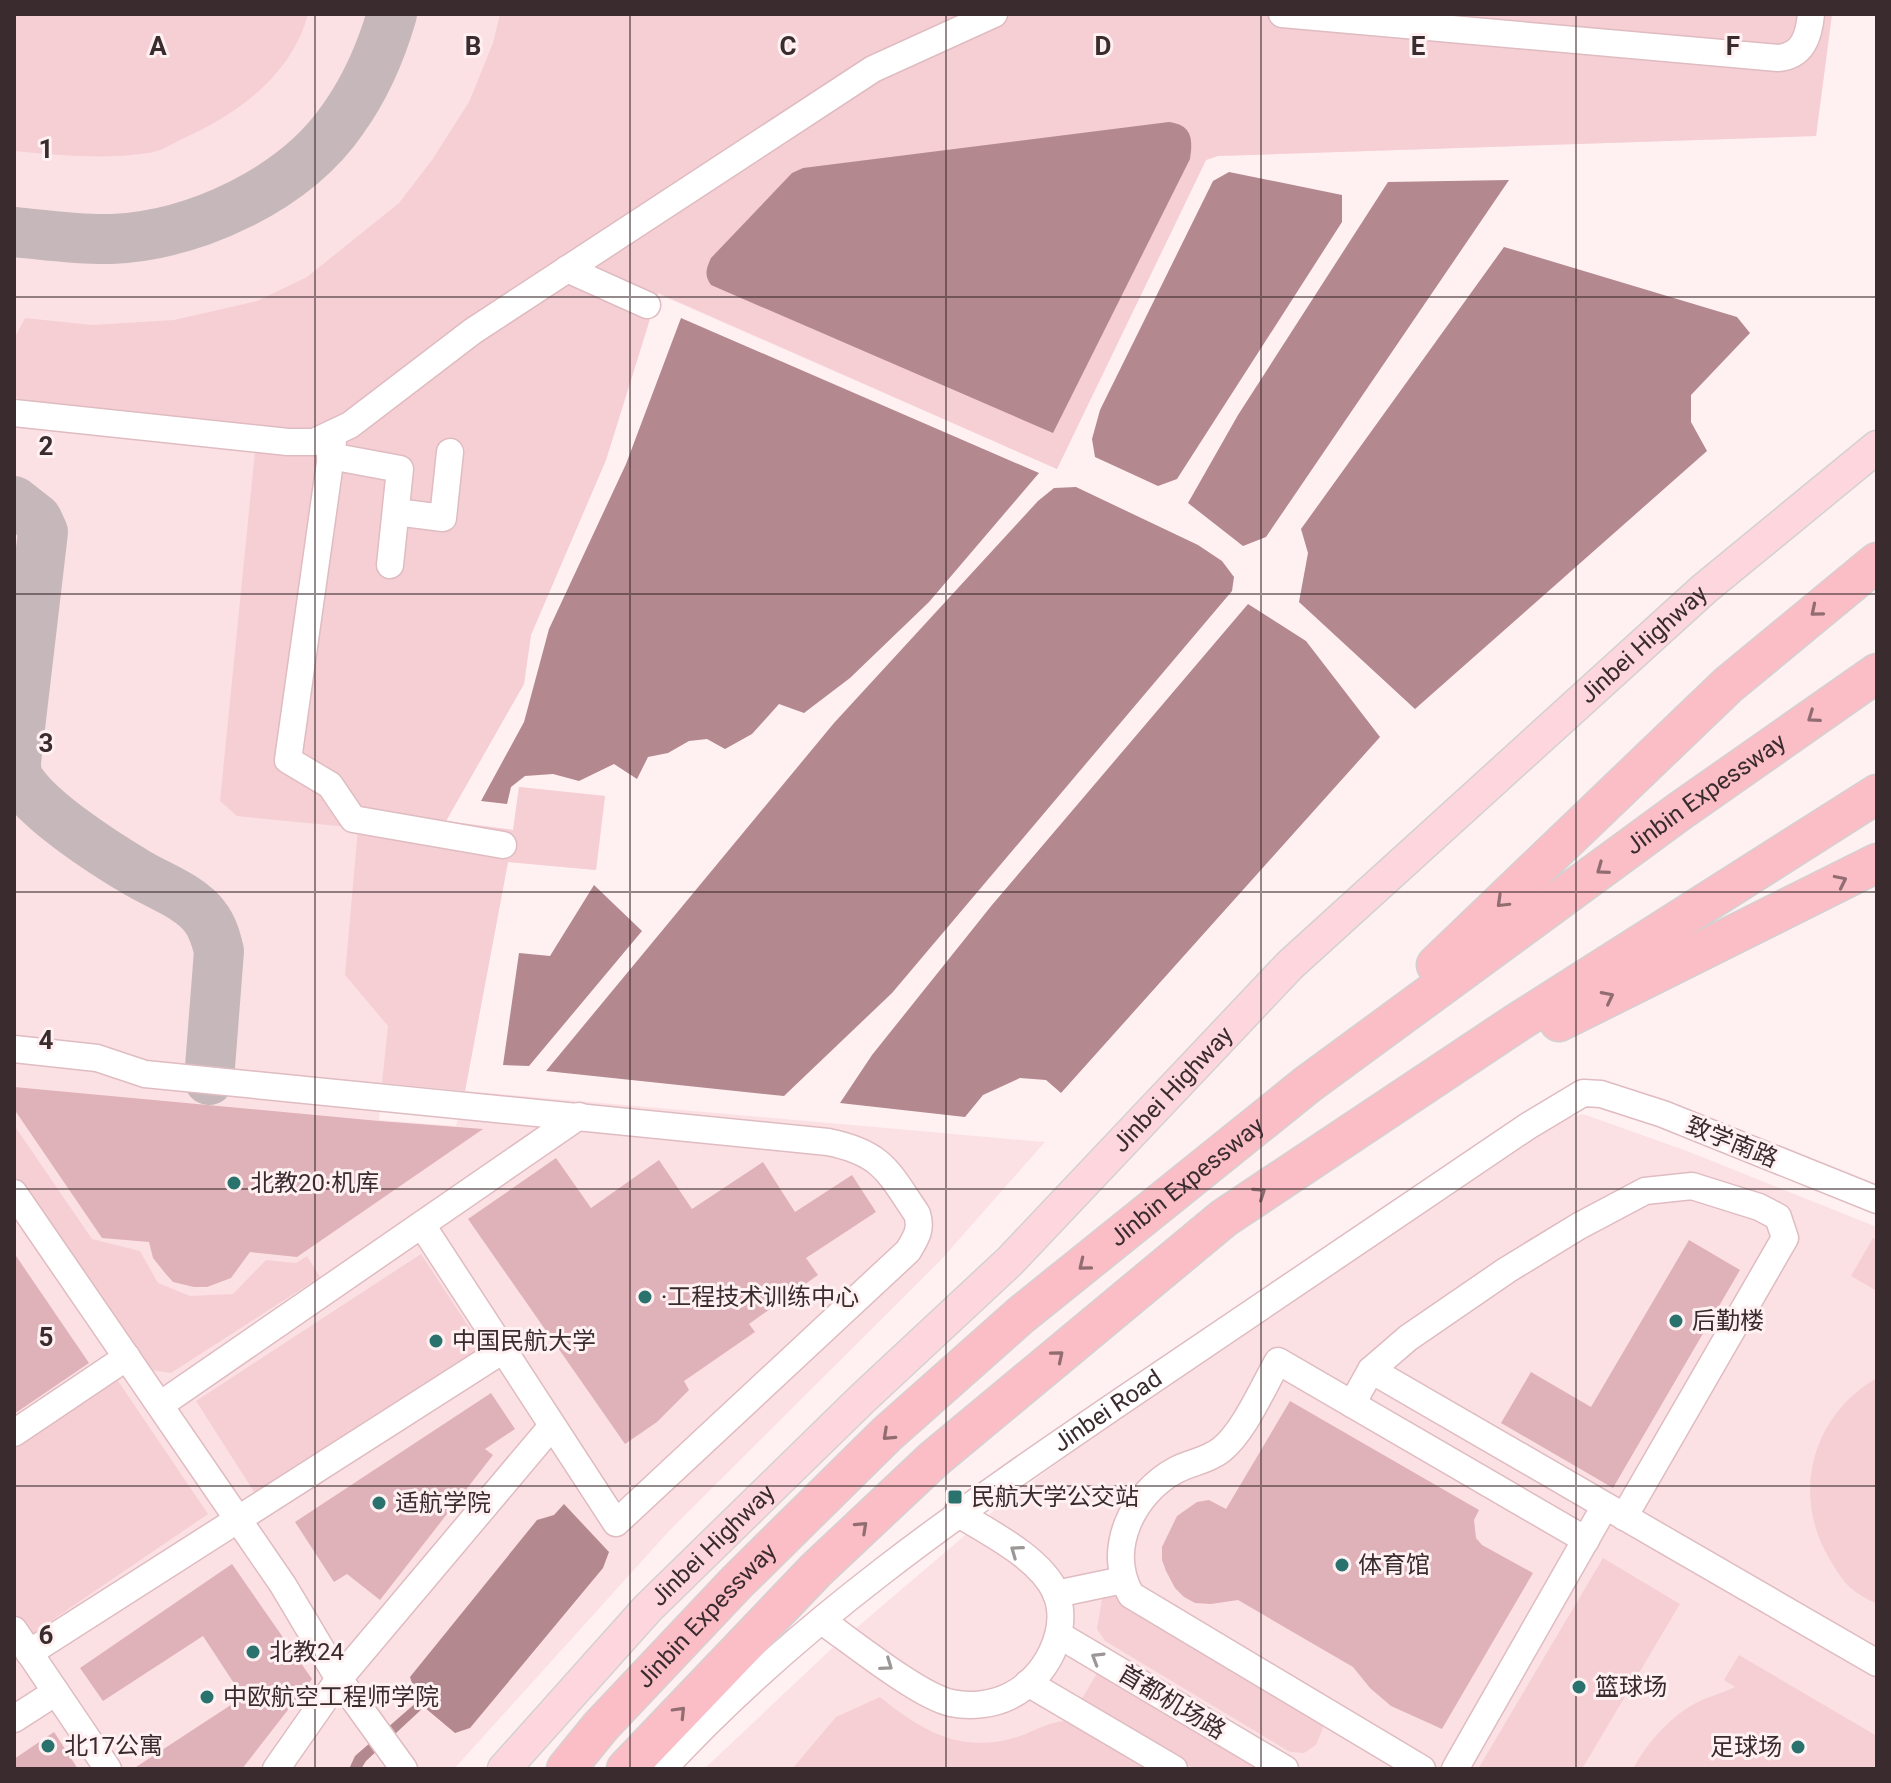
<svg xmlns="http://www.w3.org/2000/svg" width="1891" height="1783" viewBox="0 0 1891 1783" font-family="Roboto,'Noto Sans SC',sans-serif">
  <rect width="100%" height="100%" fill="#fff0f2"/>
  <g fill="#fce1e4" fill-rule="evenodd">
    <path d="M14 14H1832L1816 136 1218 156 1206 160 1057 469 658 294 606 460 531 635 524 684 446 821 513 830 519 787 605 796 596 870 508 862 465 1091 1045 1142 940 1261 669 1531 454 1769H14ZM383 1083 465 1091 456 1126 379 1120Z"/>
    <polygon points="1583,1114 1687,1151 1877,1227 1877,1769 704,1769 828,1652 1004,1502 1251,1320 1553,1121"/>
  </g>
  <g fill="#f5cfd4">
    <path d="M14 14H308C292 75 237 115 182 139 172 144 160 152 148 153 105 160 58 155 14 151Z"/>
    <polygon points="500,14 1832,14 1816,136 1218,156 1206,160 1057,469 658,293 606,460 531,635 524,684 446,821 513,830 519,787 605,796 596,870 508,862 465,1091 382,1083 388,1026 345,975 358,828 237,816 220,801 255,451 21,403 14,393 14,339 25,318 92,325 174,320 257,301 307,277 399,203 432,160 469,102 493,43"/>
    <polygon points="14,1125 92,1239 140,1251 158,1283 190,1296 233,1294 266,1260 296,1263 307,1256 320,1277 171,1373 145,1369 14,1175"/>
    <polygon points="1873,1238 1877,1240 1877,1291 1851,1276"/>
    <polygon points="421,1254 482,1347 256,1495 196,1401"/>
    <polygon points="114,1375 208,1514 29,1636 14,1614 14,1443"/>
    <path d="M1877 1378V1604C1870 1600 1862 1597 1856 1592 1844 1584 1836 1570 1829 1558 1791 1494 1812 1415 1877 1378Z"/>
    <polygon points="1603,1558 1680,1604 1582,1769 1478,1769"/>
    <polygon points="1108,1597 1117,1597 1325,1723 1316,1745 1304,1753 1290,1752 1105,1641 1097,1629 1102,1599"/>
    <path d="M1739 1655 1877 1736V1769H1633C1646 1744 1669 1718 1694 1704 1707 1697 1722 1693 1735 1687L1724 1680Z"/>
    <polygon points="1100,1668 1274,1769 1195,1769 1080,1702"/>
    <path d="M880 1697C923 1732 963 1755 1020 1736 1035 1731 1050 1721 1066 1721 1079 1721 1137 1760 1152 1769H792L836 1717Z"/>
  </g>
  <g fill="#b3888e">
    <path d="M1169 122C1192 125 1193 139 1190 159L1053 433 711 285C704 275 706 269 711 258L792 173 803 168Z"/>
    <polygon points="1229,172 1342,195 1342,222 1177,479 1158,486 1095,457 1092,439 1100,410 1213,181"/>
    <polygon points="1509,180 1266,537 1243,546 1188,503 1238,415 1388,182"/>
    <polygon points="1504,247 1737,317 1750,333 1691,395 1691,422 1707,451 1415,709 1299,602 1308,553 1301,529"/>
    <polygon points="681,318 1039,473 929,602 850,678 804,713 779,704 752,734 725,749 707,739 689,741 668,753 648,757 637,779 614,764 579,781 553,774 525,776 511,787 507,804 481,801 524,722 549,629 626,464"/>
    <polygon points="1076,487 1198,545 1222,561 1234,577 1232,591 892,993 784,1096 546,1071 834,723 1038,501 1054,488"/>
    <polygon points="1248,604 1306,641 1380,737 1061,1093 1046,1080 1020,1078 983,1095 965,1117 840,1103 872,1055 992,905"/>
    <polygon points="594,885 642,931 529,1066 503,1065 519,953 550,956"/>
    <polygon points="564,1504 609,1552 603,1568 470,1728 455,1733 424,1707 366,1761 361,1769 349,1769 355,1756 418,1701 410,1677 537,1520 554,1515"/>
  </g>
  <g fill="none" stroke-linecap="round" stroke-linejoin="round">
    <g stroke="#c6b8ba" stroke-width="50">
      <path d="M14 232C46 235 79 240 112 239 196 235 295 189 343 119 366 87 381 52 392 14"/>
      <path d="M14 501 37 519 43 532 16 762C16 771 17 777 23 785 44 814 102 852 134 871 156 885 190 896 205 917 213 927 216 939 219 951L209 1080"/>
    </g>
  </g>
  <g fill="#dfb1b8">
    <polygon points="14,1087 379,1121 483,1129 297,1257 250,1252 231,1278 207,1287 194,1287 173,1282 165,1273 153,1258 149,1242 102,1238 14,1109"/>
    <polygon points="556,1158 591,1208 659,1160 692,1209 763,1162 795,1212 852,1175 876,1212 806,1258 818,1275 749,1324 755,1332 684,1381 689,1390 657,1422 625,1444 468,1219"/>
    <polygon points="1689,1240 1740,1270 1613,1488 1501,1423 1531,1372 1591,1407"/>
    <polygon points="14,1253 89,1363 14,1414"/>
    <polygon points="491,1393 515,1429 485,1449 493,1455 380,1600 347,1574 334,1582 295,1522"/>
    <polygon points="1290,1401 1479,1510 1474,1520 1476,1538 1482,1545 1533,1573 1442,1729 1391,1706 1370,1688 1353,1667 1238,1600 1211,1604 1195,1603 1184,1597 1175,1588 1166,1571 1162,1560 1162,1547 1177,1516 1197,1502 1209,1500 1226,1509"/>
    <polygon points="232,1564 312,1679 242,1769 133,1769 243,1697 203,1636 103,1701 80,1668"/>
    <polygon points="54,1732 78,1769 14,1769 14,1759"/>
  </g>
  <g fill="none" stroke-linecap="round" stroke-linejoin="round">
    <g stroke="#dfbcc1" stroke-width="29">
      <g id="minor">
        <path d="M1282 14 1778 58C1803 56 1809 36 1811 14"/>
        <polyline points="567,269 647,305"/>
        <polyline points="14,413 288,442 314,442 350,425 473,331 873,69 994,14"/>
        <polyline points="334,434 288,760 330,785 353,819 503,845"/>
        <polyline points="330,456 400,469 390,565"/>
        <polyline points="396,512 443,518 450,452"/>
        <path d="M14 1049 97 1058 145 1074 828 1142C882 1153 888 1171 917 1214 922 1229 916 1238 908 1251L616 1523 422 1225"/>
        <polyline points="14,1193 283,1585 339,1679 404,1769"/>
        <polyline points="1371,1370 1877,1663"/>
        <polyline points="1352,1404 1371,1370 1408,1338 1507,1270 1579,1226 1645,1191 1692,1186 1759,1207 1778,1217 1785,1238 1624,1517"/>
        <polyline points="160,1405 579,1116"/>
        <polyline points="14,1433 127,1357"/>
        <polyline points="1056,1594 1123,1580"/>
        <path d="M822 1621C852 1642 919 1696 951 1703 970 1707 992 1705 1010 1696 1045 1679 1071 1631 1056 1593 1041 1558 988 1532 957 1513"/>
        <polyline points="14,1630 108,1769"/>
        <polyline points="1059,1635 1285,1769"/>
        <polyline points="29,1653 503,1350"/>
        <polyline points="1028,1683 1174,1769"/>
        <polyline points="14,1719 56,1692"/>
        <polyline points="276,1769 339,1679 552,1426"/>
        <path id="s1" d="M663 1769C797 1623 963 1509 1126 1398 1260 1308 1394 1217 1528 1126L1583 1093 1601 1094 1663 1114 1877 1200"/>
        <path d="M1422 1769 1131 1595C1105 1549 1133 1493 1176 1470 1191 1462 1207 1461 1221 1450 1244 1432 1263 1387 1278 1361L1586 1540"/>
        <polyline points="1455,1769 1605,1506"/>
      </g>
    </g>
    <g stroke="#d4d1d1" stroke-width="35">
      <g id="major">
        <path id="s2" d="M504 1769 648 1608 862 1399 1010 1261 1290 965 1704 589 1877 447"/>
      </g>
    </g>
    <g stroke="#d4d1d1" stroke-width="41">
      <g id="highway">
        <polyline points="1436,965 1728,685 1877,562"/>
        <polyline points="1559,1022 1877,863"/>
        <path id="s3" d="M566 1769 601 1726 737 1582 887 1434 1021 1315 1308 1084 1680 811 1877 673"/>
        <polyline points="626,1769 816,1570 934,1459 1224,1218 1518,1022 1877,794"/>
      </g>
    </g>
    <use href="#minor" stroke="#fff" stroke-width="26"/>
    <use href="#major" stroke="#fdd7dd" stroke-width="32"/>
    <use href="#highway" stroke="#fbbdc6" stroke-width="38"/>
  </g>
  <defs><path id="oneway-chevron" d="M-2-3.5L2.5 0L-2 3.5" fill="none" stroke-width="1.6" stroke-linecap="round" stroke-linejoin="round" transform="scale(2)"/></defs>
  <g stroke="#916d72">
    <use href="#oneway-chevron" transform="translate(1816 611) rotate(140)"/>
    <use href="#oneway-chevron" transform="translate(1813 717) rotate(145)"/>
    <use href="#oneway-chevron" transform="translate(1602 869) rotate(144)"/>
    <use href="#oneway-chevron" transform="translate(1841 881) rotate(-26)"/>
    <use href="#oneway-chevron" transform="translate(1502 902) rotate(136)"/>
    <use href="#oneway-chevron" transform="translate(1608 997) rotate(-27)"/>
    <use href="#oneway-chevron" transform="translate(1260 1193) rotate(-34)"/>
    <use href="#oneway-chevron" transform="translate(1084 1265) rotate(141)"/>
    <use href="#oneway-chevron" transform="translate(1058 1356) rotate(-40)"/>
    <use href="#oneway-chevron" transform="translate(888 1435) rotate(137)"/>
    <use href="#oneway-chevron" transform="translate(862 1527) rotate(-43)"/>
    <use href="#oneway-chevron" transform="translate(680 1712) rotate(-46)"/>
  </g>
  <g stroke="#9c9696">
    <use href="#oneway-chevron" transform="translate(1016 1551) rotate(-144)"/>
    <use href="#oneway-chevron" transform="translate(1097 1658) rotate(-149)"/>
    <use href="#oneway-chevron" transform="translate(887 1665) rotate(35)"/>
  </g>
  <path fill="none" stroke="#3a2c2e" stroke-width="2" stroke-opacity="0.55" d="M315 14V1769M630 14V1769M946 14V1769M1261 14V1769M1576 14V1769M14 297H1877M14 594H1877M14 892H1877M14 1189H1877M14 1486H1877"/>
  <g fill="#29726d" stroke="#fff0f2" stroke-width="3">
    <circle cx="234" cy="1183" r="8"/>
    <circle cx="645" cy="1297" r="8"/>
    <circle cx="1676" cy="1321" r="8"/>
    <circle cx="436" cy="1341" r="8"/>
    <rect x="947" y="1489" width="16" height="16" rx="4"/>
    <circle cx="379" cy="1503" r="8"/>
    <circle cx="1342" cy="1565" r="8"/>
    <circle cx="253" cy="1652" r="8"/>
    <circle cx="1579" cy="1687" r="8"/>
    <circle cx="207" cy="1697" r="8"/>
    <circle cx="48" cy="1746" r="8"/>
    <circle cx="1798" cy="1747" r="8"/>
  </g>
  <g text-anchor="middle" stroke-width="6" stroke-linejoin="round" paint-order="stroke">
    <g font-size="24" fill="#3a2c2e" stroke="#fff0f2">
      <text dy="8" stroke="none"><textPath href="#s2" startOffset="1602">Jinbei Highway</textPath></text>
      <text dy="8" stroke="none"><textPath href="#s3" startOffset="1504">Jinbin Expessway</textPath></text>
      <text dy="8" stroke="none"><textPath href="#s2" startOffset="954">Jinbei Highway</textPath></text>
      <text transform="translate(1732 1142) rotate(22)" y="8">致学南路</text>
      <text dy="8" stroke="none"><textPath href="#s3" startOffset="856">Jinbin Expessway</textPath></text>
      <text dy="8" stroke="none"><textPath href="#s1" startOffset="572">Jinbei Road</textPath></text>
      <text dy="8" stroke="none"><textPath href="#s2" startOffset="306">Jinbei Highway</textPath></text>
      <text dy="8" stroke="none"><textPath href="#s3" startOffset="208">Jinbin Expessway</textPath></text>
      <text transform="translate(1172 1702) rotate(31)" y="8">首都机场路</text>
    </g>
    <g font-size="24" fill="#3a2c2e" stroke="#fff0f2" text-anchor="start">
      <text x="250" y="1191">北教20·机库</text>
      <text x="661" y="1305">·工程技术训练中心</text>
      <text x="1692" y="1329">后勤楼</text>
      <text x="452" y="1349">中国民航大学</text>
      <text x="971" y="1505">民航大学公交站</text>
      <text x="395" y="1511">适航学院</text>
      <text x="1358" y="1573">体育馆</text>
      <text x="269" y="1660">北教24</text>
      <text x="1595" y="1695">篮球场</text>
      <text x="223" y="1705">中欧航空工程师学院</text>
      <text x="64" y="1754">北17公寓</text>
      <text x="1782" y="1755" text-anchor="end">足球场</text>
    </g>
  </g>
  <g font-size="26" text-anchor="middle" font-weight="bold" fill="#3a2c2e" stroke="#fff0f2" stroke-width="6" stroke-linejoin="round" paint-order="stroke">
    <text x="158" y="55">A</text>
    <text x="473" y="55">B</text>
    <text x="788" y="55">C</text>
    <text x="1103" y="55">D</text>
    <text x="1418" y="55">E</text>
    <text x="1733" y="55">F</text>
    <text x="46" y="158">1</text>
    <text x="46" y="455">2</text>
    <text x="46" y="752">3</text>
    <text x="46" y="1049">4</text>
    <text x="46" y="1346">5</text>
    <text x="46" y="1644">6</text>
  </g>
  <rect width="1891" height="1783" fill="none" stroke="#3a2c2e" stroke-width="32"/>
</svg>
